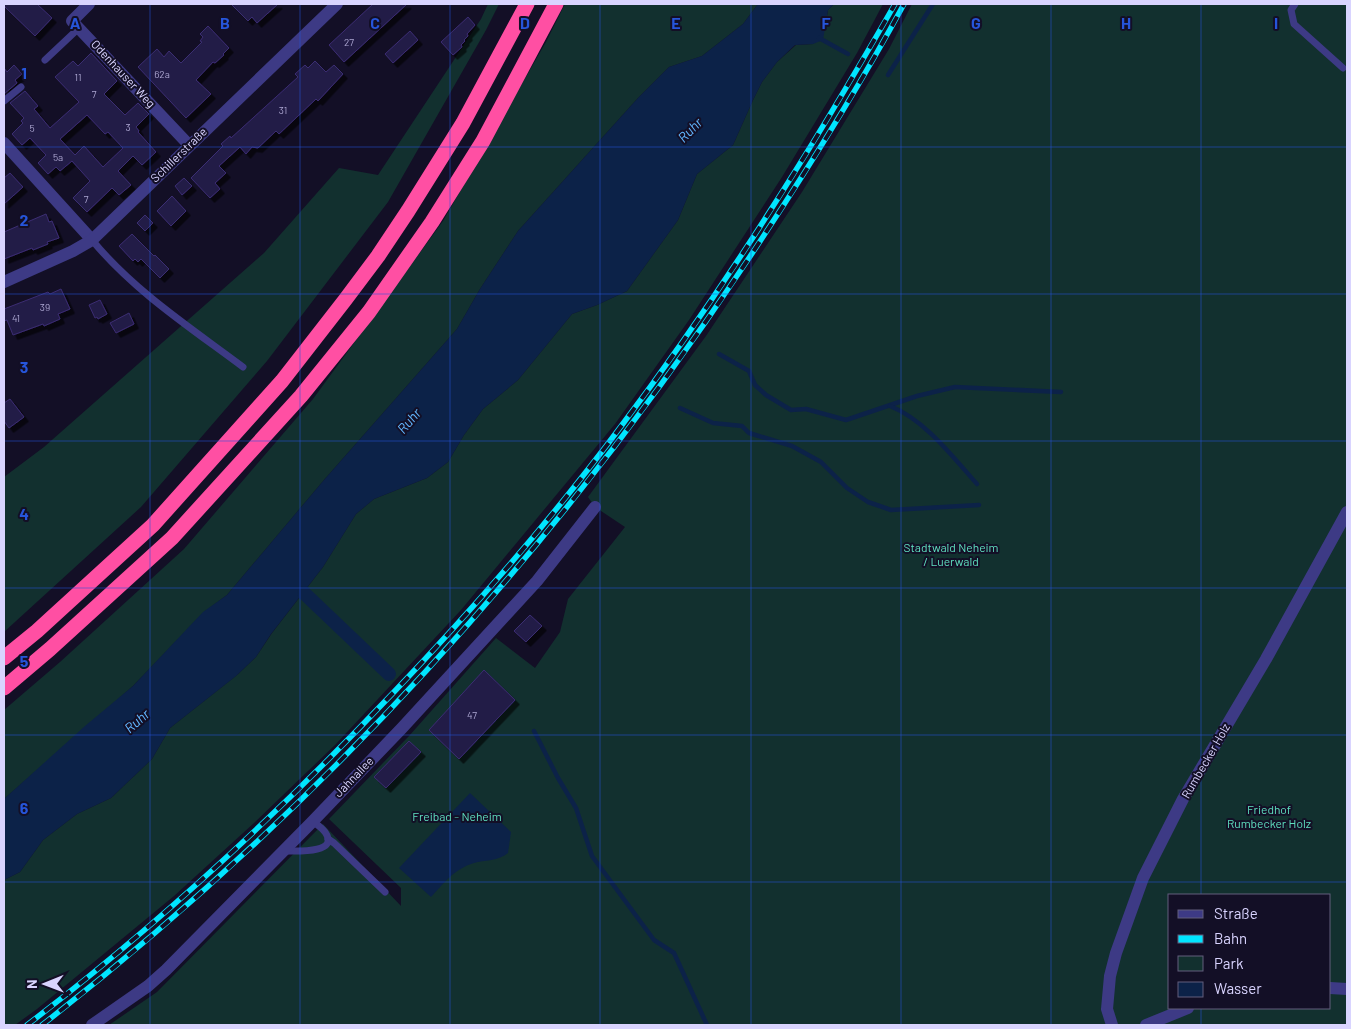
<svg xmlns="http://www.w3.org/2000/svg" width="1351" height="1029" viewBox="0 0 1351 1029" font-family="Barlow,sans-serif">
  <defs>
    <filter id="shadow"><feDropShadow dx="4.5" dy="4.5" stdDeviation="0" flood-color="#0009"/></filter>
  </defs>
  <rect width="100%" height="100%" fill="#130f26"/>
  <g fill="#12302f" fill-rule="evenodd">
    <polygon points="488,4 499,4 486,30 388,202 267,361 141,507 4,632 4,477 44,447 264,253 339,168 378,175 481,19"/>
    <polygon points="565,4 758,4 743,24 702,56 669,67 638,98 518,231 480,289 457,329 324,480 227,595 204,612 133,686 4,799 4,710 60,662 184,549 313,399 443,221 546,42"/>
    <polygon points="834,4 883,4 857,53 782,177 689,320 615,424 461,610 335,745 254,823 174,896 37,1009 15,1025 4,1025 4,880 20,872 43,840 77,814 111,798 152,759 170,728 237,675 256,657 272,633 323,567 356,514 374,499 427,478 448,462 464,435 483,409 518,380 572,314 597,305 627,291 678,220 697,174 733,145 753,100 762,82 777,62 796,45 813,44 825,28 828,10"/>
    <path d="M912 4H1347V1025H109L157 992 323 824 401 906V888L329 819 409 736 496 638 535 668 560 632 568 599 625 527 595 507 588 497 706 336 802 192 889 49ZM1170 895H1330V1008H1170Z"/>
  </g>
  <g fill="#0c2248">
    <polygon points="758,4 834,4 828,10 823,40 813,44 795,45 777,62 762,82 753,100 733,145 697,174 678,220 627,291 597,305 572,314 518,380 483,409 464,435 448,462 427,478 374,499 356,514 323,567 271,634 256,657 236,676 170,728 152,759 111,798 77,814 43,840 20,872 4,880 4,799 85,726 133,686 203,612 227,595 324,480 457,329 480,289 518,231 638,98 669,67 702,56 743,24"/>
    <path d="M470 793 511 832 508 853C499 861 484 860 474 863 454 869 444 883 431 897L399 868Z"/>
  </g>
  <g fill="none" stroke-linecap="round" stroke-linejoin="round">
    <g stroke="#0c2248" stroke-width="4.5">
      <polyline points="819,38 848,54"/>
      <polyline points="888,75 933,4"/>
      <polyline points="719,354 749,371 755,385 766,395 791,410 806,409 846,420 917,396 955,387 1061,392"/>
      <path d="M890 406C925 420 952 456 977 484"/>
      <polyline points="680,408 713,423 742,426 749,433 792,446 821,462 847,488 868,502 891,510 979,505"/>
      <polyline points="534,731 558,778 576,808 592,856 654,940 674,953 707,1025"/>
    </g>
    <polyline stroke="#0c2248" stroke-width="14" points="304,593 389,674"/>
  </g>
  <g fill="#241b47" stroke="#3b2d73" fill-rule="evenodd" filter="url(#shadow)">
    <polygon points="4,4 37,4 52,18 35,36 4,6"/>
    <polygon points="231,4 278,4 257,23 252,17 248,21"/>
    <polygon points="373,4 407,4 344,62 329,45"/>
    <polygon points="468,17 475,25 467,34 468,36 464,40 465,41 461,45 462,47 453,55 441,42"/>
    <polygon points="208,26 229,48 223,54 224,55 215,63 213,62 196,80 211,94 186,118 138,67 157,49 164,57 169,51 181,63 202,42 200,41 203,37 200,34"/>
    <polygon points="410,31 418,40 393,63 385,54"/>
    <path d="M91 53 117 81 104 94 125 115 138 103 149 114 136 127 139 131 138 132 156 152 142 165 133 156 118 171 131 185 119 195 112 188 87 212 73 198 90 181 72 161 60 171 56 167 48 174 38 163 46 155 30 138 22 145 12 134 23 123 21 121 24 118 10 103 25 91 38 106 34 109 50 128 79 102 55 77 73 61 78 66ZM87 115 105 134 108 132 123 148 103 167 84 146 75 155 60 139Z"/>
    <polygon points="315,61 326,72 334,65 343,74 318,101 316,99 279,134 276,131 258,148 252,147 246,154 240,147 219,166 226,173 215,183 220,189 210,198 191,178 223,146 221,144 230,136 231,138 298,77 295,74 305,65 308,68"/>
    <polygon points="14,65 22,74 15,80 17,83 4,94 4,68 7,72"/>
    <polygon points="10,173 23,187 4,204 4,178"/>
    <polygon points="184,178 192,186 182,195 175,186"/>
    <polygon points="172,196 186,211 171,226 157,211"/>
    <polygon points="46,214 49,222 52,221 59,238 47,242 48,244 33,250 32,248 4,259 4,232"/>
    <polygon points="145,215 153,223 145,231 137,223"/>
    <polygon points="132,234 154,256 155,255 169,269 160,278 141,259 138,262 135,259 133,261 119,246"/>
    <polygon points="61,289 70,309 58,314 60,319 44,326 43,324 13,335 7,320 4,321 4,309 48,292 50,294"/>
    <polygon points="100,300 107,314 98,319 97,317 95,318 89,305"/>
    <polygon points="129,313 134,324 116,333 110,323"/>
    <polygon points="10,399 24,417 9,428 4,421 4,403"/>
    <polygon points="530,615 542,626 526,642 514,631"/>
    <polygon points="484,670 515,700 459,759 429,730"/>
    <polygon points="409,741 421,752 386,788 374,777"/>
  </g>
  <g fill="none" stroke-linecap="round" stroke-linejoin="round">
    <g stroke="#3d3a85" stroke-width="7">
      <polyline points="1295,4 1291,10 1294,24 1343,68"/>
      <polyline points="45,60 79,28"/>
      <polyline points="4,101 21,87"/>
      <path d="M92 240C134 291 191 328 243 367"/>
      <polyline points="328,839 334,843 385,892"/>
      <path d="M285 851C294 851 341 854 325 832 322 828 317 825 313 821"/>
    </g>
    <g stroke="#3d3a85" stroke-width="12">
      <polyline points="89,4 72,21 189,145"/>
      <polyline points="4,143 92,240"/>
      <polyline points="4,282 73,251 92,240 337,4"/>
      <polyline points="1330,988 1347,989"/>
      <polyline points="92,1025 148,986 166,970 313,821 402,728 537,581 595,507"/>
      <polyline points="1112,1025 1107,1009 1110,976 1116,953 1143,878 1183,799 1266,659 1347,512"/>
      <polyline points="1146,1025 1188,1008"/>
    </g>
    <g stroke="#ff4fa3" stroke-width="15">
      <polyline points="4,658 37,631 153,525 282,381 345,300 378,256 408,211 463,123 527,4"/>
      <polyline points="4,688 50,649 172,538 301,396 369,312 432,222 483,141 556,4"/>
    </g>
    <g stroke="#00e5ff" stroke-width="5.5">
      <g id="rail">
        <path d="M27 1025C158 925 280 812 393 693 474 608 552 519 622 425 723 291 812 149 895 4"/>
        <path d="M42 1025C318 811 556 549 749 258 804 175 857 91 904 4"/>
      </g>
    </g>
    <use href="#rail" stroke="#130f26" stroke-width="4" stroke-dasharray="11" stroke-linecap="butt"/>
  </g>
  <path fill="none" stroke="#2655da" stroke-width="1" stroke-opacity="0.55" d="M150 4V1025M300 4V1025M450 4V1025M600 4V1025M751 4V1025M901 4V1025M1051 4V1025M1201 4V895M4 147H1347M4 294H1347M4 441H1347M4 588H1347M4 735H1347M4 882H1347M1201 1008V1025"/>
  <g text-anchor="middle" stroke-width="4" stroke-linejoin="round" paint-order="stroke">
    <g font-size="10" fill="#aca6d1">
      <text x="349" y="46">27</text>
      <text x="162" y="78">62a</text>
      <text x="78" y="81">11</text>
      <text x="94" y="98">7</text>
      <text x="283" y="114">31</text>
      <text x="128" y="131">3</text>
      <text x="32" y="132">5</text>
      <text x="58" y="161">5a</text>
      <text x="86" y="203">7</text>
      <text x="45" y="311">39</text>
      <text x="16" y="322">41</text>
      <text x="472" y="719">47</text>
    </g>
    <g font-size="12" fill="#d9d4ff" stroke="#130f26">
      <text transform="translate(123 74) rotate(47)" y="4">Odenhauser Weg</text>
      <text transform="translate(179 155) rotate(-44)" y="4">Schillerstraße</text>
      <text transform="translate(1206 761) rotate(-60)" y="4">Rumbecker Holz</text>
      <text transform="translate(354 777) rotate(-46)" y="4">Jahnallee</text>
    </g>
    <g font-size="12" fill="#5fe0c0" stroke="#130f26">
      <text x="951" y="552">Stadtwald Neheim<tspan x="951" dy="14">/ Luerwald</tspan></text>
      <text x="1269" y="814">Friedhof<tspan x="1269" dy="14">Rumbecker Holz</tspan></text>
      <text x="457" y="821">Freibad - Neheim</text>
    </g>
    <g font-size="14" font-style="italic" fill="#62b6ff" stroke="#130f26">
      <text transform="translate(690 130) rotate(-45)" y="5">Ruhr</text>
      <text transform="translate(409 421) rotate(-49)" y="5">Ruhr</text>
      <text transform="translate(137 721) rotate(-41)" y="5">Ruhr</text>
    </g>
  </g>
  <g font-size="16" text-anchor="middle" font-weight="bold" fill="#2655da" stroke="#130f26" stroke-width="4" stroke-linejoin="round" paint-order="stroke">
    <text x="75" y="29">A</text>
    <text x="225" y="29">B</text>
    <text x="375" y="29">C</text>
    <text x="525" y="29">D</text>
    <text x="676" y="29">E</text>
    <text x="826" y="29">F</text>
    <text x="976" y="29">G</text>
    <text x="1126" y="29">H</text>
    <text x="1276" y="29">I</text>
    <text x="24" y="79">1</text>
    <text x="24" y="226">2</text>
    <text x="24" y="373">3</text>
    <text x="24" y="520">4</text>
    <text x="24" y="667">5</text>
    <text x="24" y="814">6</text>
  </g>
  <rect width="1351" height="1029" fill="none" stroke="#d9d4ff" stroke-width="10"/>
  <rect x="1168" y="894" width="162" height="115" fill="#130f26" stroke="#625e7d"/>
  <rect x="1178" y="910" width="25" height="8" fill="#3d3a85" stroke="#625e7d"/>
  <text x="1214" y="919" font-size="15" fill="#d9d4ff">Straße</text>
  <rect x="1178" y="935" width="25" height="8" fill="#00e5ff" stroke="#625e7d"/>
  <text x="1214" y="944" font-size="15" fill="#d9d4ff">Bahn</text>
  <rect x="1178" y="956" width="25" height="15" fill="#12302f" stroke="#625e7d"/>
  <text x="1214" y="969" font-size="15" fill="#d9d4ff">Park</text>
  <rect x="1178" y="982" width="25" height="15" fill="#0c2248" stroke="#625e7d"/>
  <text x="1214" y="994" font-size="15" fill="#d9d4ff">Wasser</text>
  <g transform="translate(45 984) rotate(269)" stroke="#130f26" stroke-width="4" paint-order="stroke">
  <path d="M0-4L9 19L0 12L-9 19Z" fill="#d9d4ff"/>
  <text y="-8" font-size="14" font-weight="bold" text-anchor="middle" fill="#d9d4ff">N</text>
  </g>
</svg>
